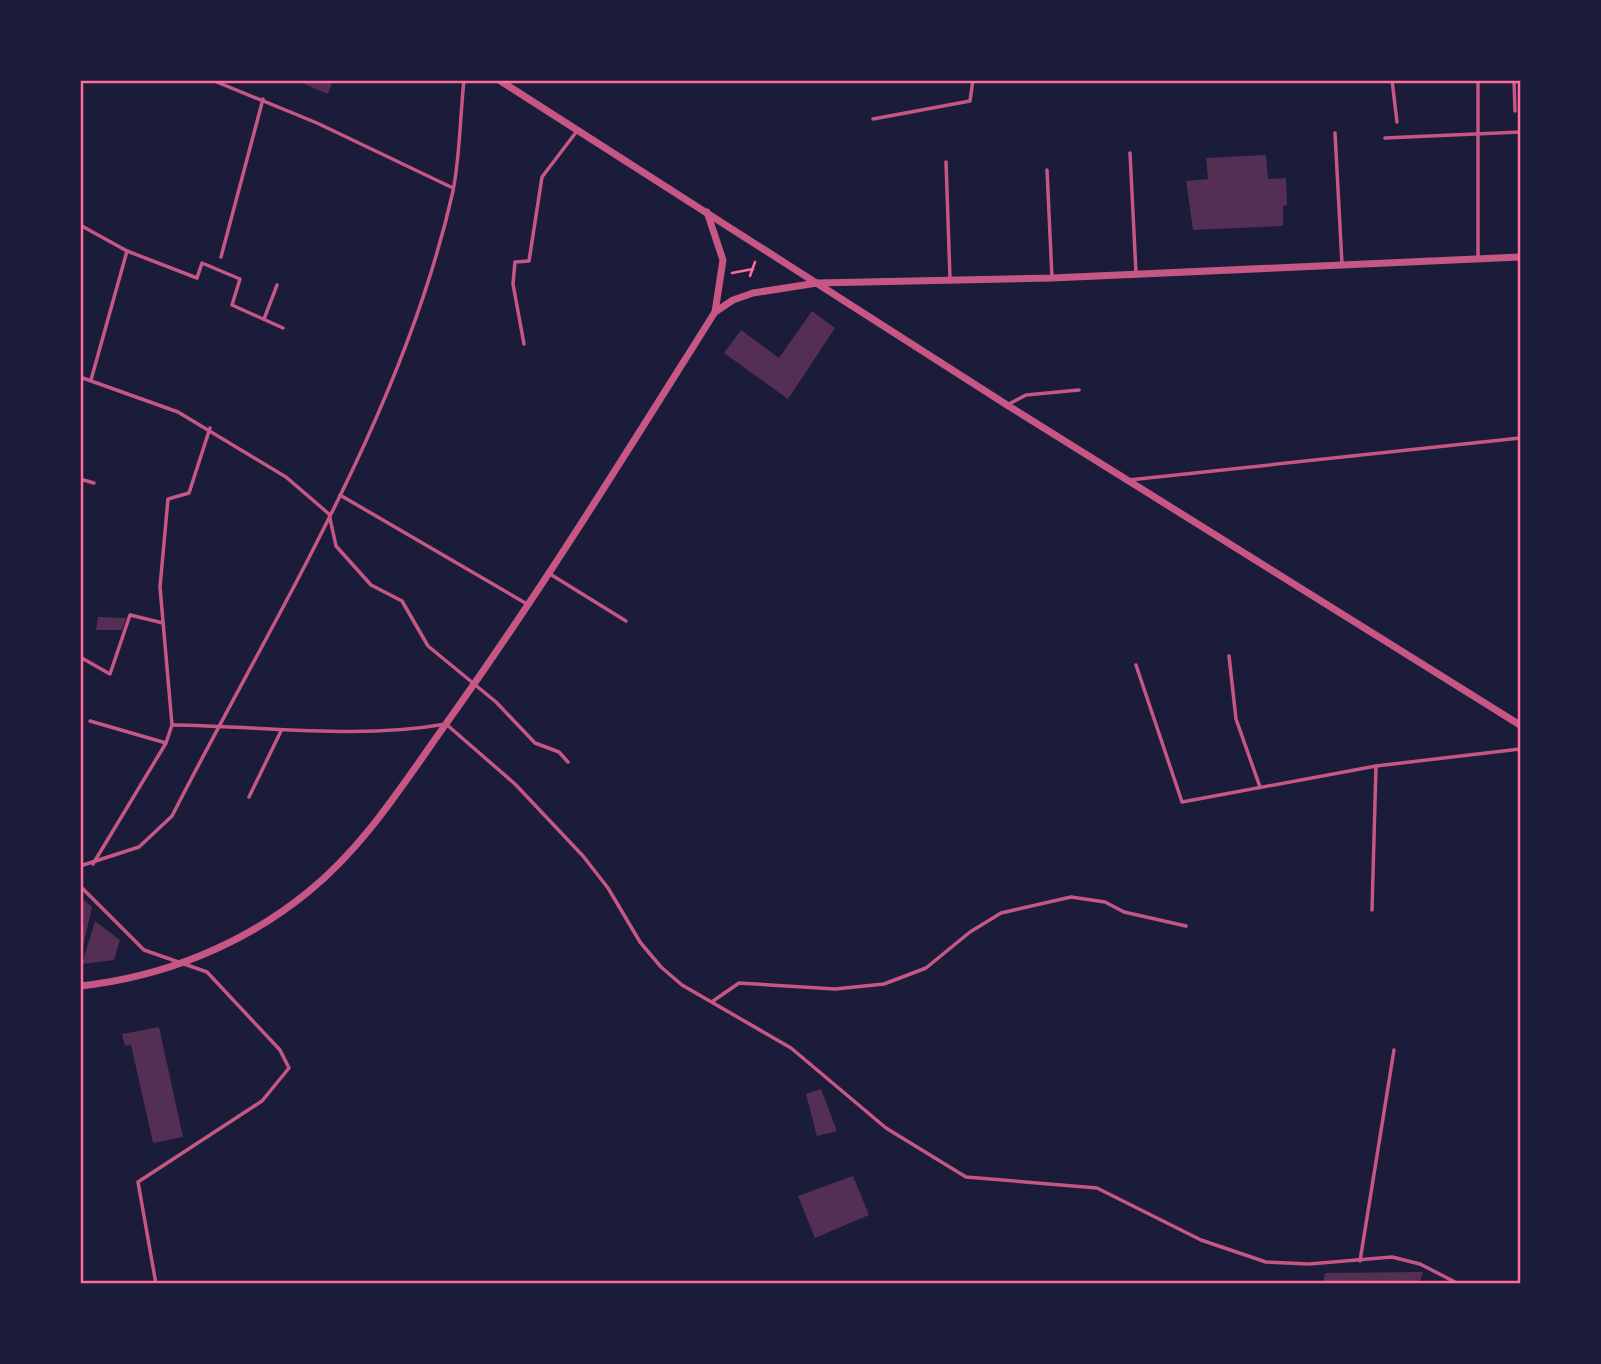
<svg xmlns="http://www.w3.org/2000/svg" width="1601" height="1364" viewBox="0 0 1601 1364" font-family="'PT Sans Narrow',sans-serif">
  <rect width="100%" height="100%" fill="#1b1b3a"/>
  <g fill="#542f53">
    <polygon points="295,80 333,80 328,94"/>
    <polygon points="1266,155 1268,179 1286,178 1287,205 1283,206 1283,226 1193,230 1186,181 1208,179 1206,158"/>
    <polygon points="812,311 835,328 788,399 724,353 741,330 779,358"/>
    <polygon points="98,617 126,618 122,630 96,630"/>
    <polygon points="80,897 92,907 82,951 80,951"/>
    <polygon points="95,921 120,940 114,960 82,964"/>
    <polygon points="159,1027 183,1137 153,1143 131,1045 125,1046 122,1034"/>
    <polygon points="821,1089 837,1131 817,1136 806,1094"/>
    <polygon points="853,1176 869,1215 815,1238 798,1196"/>
    <polygon points="1423,1272 1419,1284 1323,1284 1325,1273"/>
  </g>
  <g fill="none" stroke-linecap="round" stroke-linejoin="round">
    <g stroke="#ff6b9d" stroke-width="2.5">
      <polyline points="732,273 753,269"/>
      <polyline points="750,276 755,262"/>
    </g>
    <g stroke="#c65784" stroke-width="3.5">
      <polyline points="212,80 317,123 453,188"/>
      <polyline points="1392,80 1397,122"/>
      <polyline points="1478,80 1478,258"/>
      <polyline points="1514,80 1515,111"/>
      <polyline points="873,119 970,101 973,80"/>
      <polyline points="1335,133 1342,264"/>
      <polyline points="1385,138 1520,132"/>
      <polyline points="1130,153 1136,273"/>
      <polyline points="946,162 950,278"/>
      <polyline points="1047,170 1052,278"/>
      <polyline points="80,225 127,251 197,278 202,263 240,279 232,305 283,328"/>
      <polyline points="221,257 263,99"/>
      <polyline points="264,319 277,285"/>
      <polyline points="524,344 513,284 515,262 529,261 542,177 577,131"/>
      <polyline points="80,377 178,412 286,477 329,514 336,546 371,585 402,601 428,646 496,702 535,743 559,752 568,762"/>
      <polyline points="91,380 127,251"/>
      <polyline points="1007,405 1026,395 1079,390"/>
      <polyline points="80,479 94,483"/>
      <polyline points="1129,480 1520,438"/>
      <polyline points="340,495 527,604"/>
      <polyline points="550,574 626,621"/>
      <polyline points="1229,656 1236,719 1260,787"/>
      <polyline points="80,657 110,674 130,615 163,623"/>
      <polyline points="1136,665 1182,802 1376,766 1520,749"/>
      <polyline points="90,721 166,743"/>
      <path d="M172 725C264 726 354 740 446 724L515 784 583 856 608 888 640 942 661 967 682 985 791 1048 886 1128 966 1177 1097 1188 1201 1240 1266 1262 1309 1264 1392 1257 1420 1264 1459 1284"/>
      <polyline points="249,797 281,731"/>
      <polyline points="93,864 166,743 172,725 160,587 168,499 189,493 210,428"/>
      <path d="M80 866 139 847 172 816C275 614 403 414 453 191 460 156 460 117 464 80"/>
      <polyline points="80,886 144,950 207,972 280,1050 289,1068 262,1101 138,1182 156,1284"/>
      <polyline points="1372,910 1376,766"/>
      <polyline points="713,1001 739,983 835,989 884,984 926,968 970,932 1001,913 1071,897 1105,902 1124,912 1186,926"/>
      <polyline points="1360,1261 1394,1050"/>
    </g>
    <g stroke="#c65784" stroke-width="7">
      <polyline points="499,80 1007,405 1520,725"/>
      <polyline points="707,212 723,260 715,312"/>
      <path d="M80 986C163 977 243 945 308 892 366 845 405 781 448 721 543 588 628 450 715 312L733 300 753 293 817 283 1052 278 1520 257"/>
    </g>
  </g>
  <rect width="1601" height="1364" fill="none" stroke="#1b1b3a" stroke-width="164"/>
  <rect x="82" y="82" width="1437" height="1200" fill="none" stroke="#ff6b9d" stroke-width="2.5"/>
</svg>
